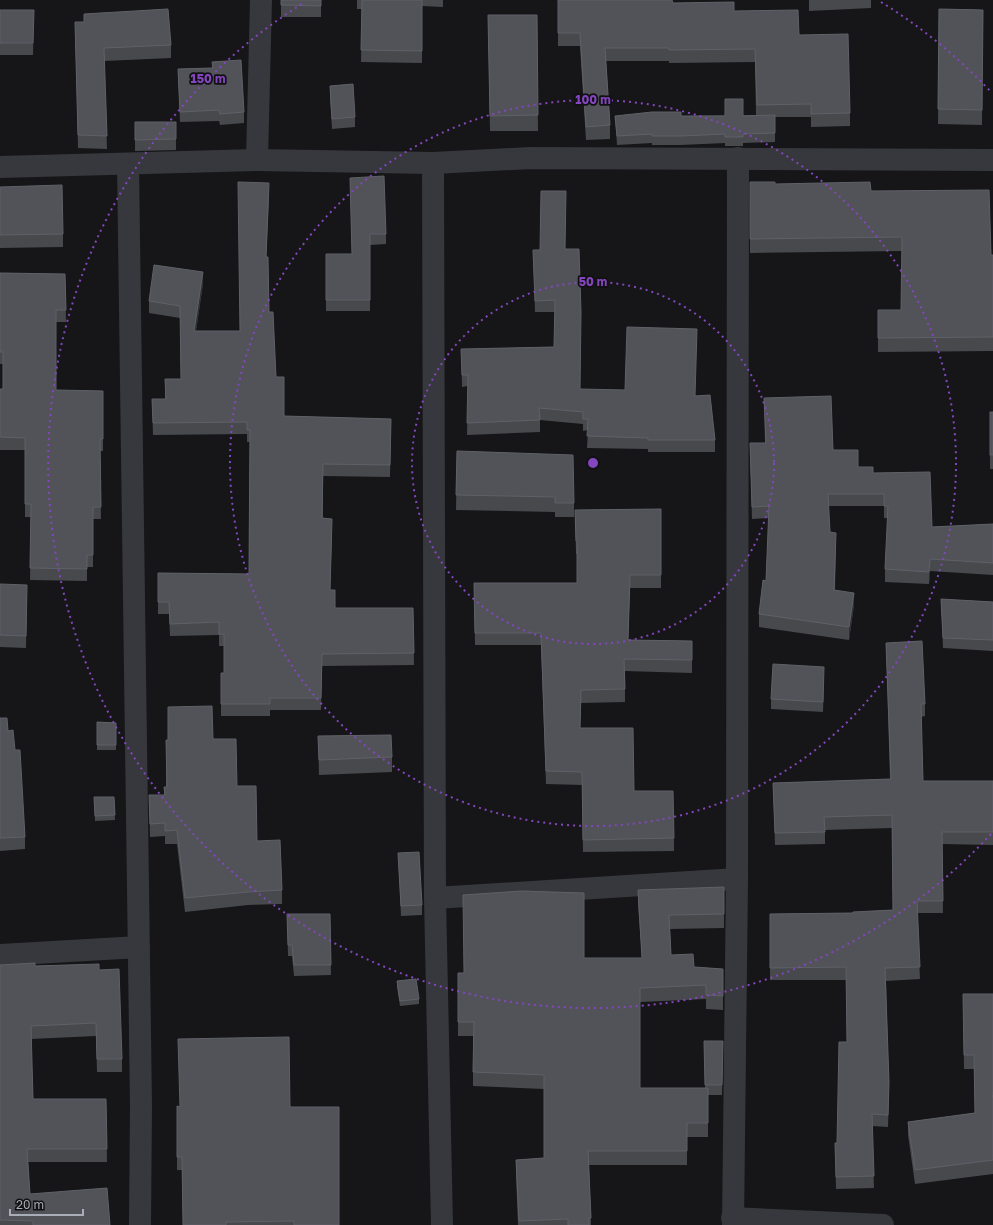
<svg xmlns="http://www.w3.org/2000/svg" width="993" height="1225" viewBox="0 0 993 1225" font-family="'Golos Text',sans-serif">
  <rect width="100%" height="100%" fill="#161618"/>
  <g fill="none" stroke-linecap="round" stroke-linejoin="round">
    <g stroke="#37383d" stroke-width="22">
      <polyline points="257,160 261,0"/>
      <polyline points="433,163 435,898 442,1225"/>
      <polyline points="128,164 141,1106 140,1225"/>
      <polyline points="0,167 257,160 433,163 531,158 993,160"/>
      <polyline points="435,898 737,879"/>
      <polyline points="0,955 139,947"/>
      <polyline points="732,1218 883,1225"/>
      <polyline points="733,1225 737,879 738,158"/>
    </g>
  </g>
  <g fill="#47494d">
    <rect x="281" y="0" width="40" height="17"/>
    <polygon points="357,0 443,0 443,7 422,6 422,63 361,62 362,9 357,9"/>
    <polygon points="558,0 673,3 734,11 799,35 850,113 850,126 811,127 811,117 775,117 775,142 743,143 743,146 725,146 725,143 681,145 652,145 652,143 617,145 615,116 681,116 756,115 755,62 669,63 669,61 606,61 610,125 610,139 586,140 580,46 558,46"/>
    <polygon points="809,0 871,0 871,8 809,11"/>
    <polygon points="939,9 983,10 982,125 938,124"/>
    <polygon points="0,10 34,10 33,55 0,55"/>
    <polygon points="488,15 537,15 538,131 490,131"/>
    <polygon points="75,22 84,22 171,45 171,58 104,61 107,149 78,148"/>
    <polygon points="212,62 244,112 244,123 220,125 219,121 180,122 178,69 212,68"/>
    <polygon points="330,86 355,117 355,127 332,129 330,97"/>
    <polygon points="135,122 176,122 176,150 135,151"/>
    <polygon points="350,178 386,234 386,244 370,245 370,311 326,311 326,254 352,254"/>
    <polygon points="750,182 871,191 991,255 993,255 993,351 878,352 878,310 901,310 902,251 750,253"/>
    <polygon points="0,187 63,234 63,247 0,248"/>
    <polygon points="269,196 266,257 269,312 276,377 284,416 391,419 390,477 323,476 323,518 332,531 330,590 335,608 413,608 414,665 322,666 321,710 270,710 270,716 221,716 221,673 224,673 224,646 219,646 219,635 170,636 169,614 158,614 158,573 249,574 250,442 247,442 247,434 153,435 152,399 165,399 165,379 181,379 180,318 149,313 149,301 203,284 196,331 240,331"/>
    <polygon points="565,249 580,389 696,396 715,440 715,452 648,452 648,449 587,448 588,430 583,431 583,424 540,420 540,432 467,435 468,386 462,387 461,349 554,347 555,312 535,312 533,250"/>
    <polygon points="0,273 65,274 66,322 56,322 56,390 103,391 103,451 100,451 101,519 93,519 93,567 87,567 87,581 30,580 31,517 25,517 25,450 0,450 0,389 3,389 3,364 0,364"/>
    <polygon points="764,398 833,450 858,467 873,473 932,527 993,524 993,575 930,571 929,584 885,582 885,569 888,518 884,518 884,506 828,506 830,532 836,545 835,590 854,605 849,640 759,627 759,614 766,581 769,518 752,519 750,443 765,443"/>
    <rect x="990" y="412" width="3" height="57"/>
    <polygon points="457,451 574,503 574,517 555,517 555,512 456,510"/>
    <polygon points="661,509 661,588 630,588 628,640 692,641 692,673 625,671 625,702 581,703 580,728 674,838 674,851 583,852 582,785 546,784 541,645 475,645 474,583 577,583 577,554 576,554 575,510"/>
    <polygon points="0,584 27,597 26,648 0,647"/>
    <polygon points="941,599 993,602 993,651 943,648"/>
    <polygon points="886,643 925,704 925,716 921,717 923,781 993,781 993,845 942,844 943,913 917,913 920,979 886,981 889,1094 888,1127 872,1126 874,1188 836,1189 835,1143 837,1143 847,1042 846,980 770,980 770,914 853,913 893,910 892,828 825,830 825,844 775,845 773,783 890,779"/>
    <polygon points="824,677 823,712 771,709 771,699"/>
    <polygon points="168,707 213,739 237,786 257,841 282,890 282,904 248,905 185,912 177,844 165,844 165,836 150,837 149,795 164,795 164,787 166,787 166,740 168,740"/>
    <polygon points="0,718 8,731 15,750 25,837 25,849 0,851"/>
    <polygon points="97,722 116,723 116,750 97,750"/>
    <polygon points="318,736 392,757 392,772 319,775"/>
    <polygon points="94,797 114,797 115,820 95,821"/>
    <polygon points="398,853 422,905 422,915 401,916"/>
    <polygon points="724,887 724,928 670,929 671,955 694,967 723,969 723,1010 706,1009 706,999 640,1002 640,1088 705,1088 704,1041 723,1041 722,1095 708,1095 708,1137 687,1137 687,1165 589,1165 591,1225 518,1225 516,1174 516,1160 544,1158 544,1089 473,1086 473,1036 458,1036 458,973 464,973 584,958 642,958 638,904 638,890"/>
    <polygon points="287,914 330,914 331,975 294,976 292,956 288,956"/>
    <polygon points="0,965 99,970 122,1059 122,1072 97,1072 96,1036 31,1039 33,1099 106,1099 107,1162 28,1162 30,1194 110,1225 0,1225"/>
    <polygon points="397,981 419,999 419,1004 400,1006 397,987"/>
    <polygon points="963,994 993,994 993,1174 915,1184 908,1135 908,1122 975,1113 974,1069 964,1069"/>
    <polygon points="177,1106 290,1107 339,1225 183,1225 182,1170 177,1170"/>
  </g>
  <g fill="#2f3033">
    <polygon points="269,183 269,196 266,269 266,257"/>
    <polygon points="203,272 203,284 194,343 194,331"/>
    <polygon points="332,519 332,531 330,602 330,590"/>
    <polygon points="930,559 930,571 929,584 929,572"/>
    <polygon points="854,593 854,605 849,640 849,627"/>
    <polygon points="824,667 824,677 823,712 823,702"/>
  </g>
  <g fill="#525359" stroke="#5f6168">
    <polygon points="281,0 321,0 321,6 281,5"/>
    <polygon points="362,0 422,0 422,51 361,50"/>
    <polygon points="558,0 672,0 673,3 734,2 734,11 798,10 799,35 848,34 850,113 811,114 811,104 757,105 755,49 669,50 669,48 605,48 610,125 586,127 580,33 558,33"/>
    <polygon points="168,9 171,45 104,48 107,136 78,135 75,22 84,22 84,14"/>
    <polygon points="939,9 983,10 982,110 938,109"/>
    <polygon points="0,10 34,10 33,43 0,43"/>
    <polygon points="488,15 537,15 538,115 490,116"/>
    <polygon points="241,60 244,112 220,114 219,110 180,112 178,69 213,68 212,62"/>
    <polygon points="353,84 355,117 332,119 330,86"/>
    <polygon points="725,99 743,99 743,116 775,115 775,133 743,134 743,137 725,137 725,134 681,136 652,136 652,134 617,136 615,116 652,112 681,112 681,116 725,116"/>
    <polygon points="135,122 176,122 176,139 135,140"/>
    <polygon points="384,176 386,234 370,234 370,300 326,300 326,254 352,254 350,178"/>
    <polygon points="238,182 269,183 266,257 268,257 269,312 273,312 276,377 284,377 284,416 391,419 390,465 323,464 322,518 332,519 330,590 335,590 335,608 413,608 414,653 322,654 321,698 270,698 270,704 221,704 221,673 224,673 224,634 219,634 219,622 170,624 169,602 158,602 158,573 249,574 250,430 247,430 247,422 153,423 152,399 166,399 165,379 181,379 180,306 149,301 154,265 203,272 194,331 240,331"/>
    <polygon points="750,182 775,182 775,184 870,182 871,191 989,190 991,255 993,255 993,337 878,338 878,310 901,310 902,237 750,239"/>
    <polygon points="62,185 63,234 0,235 0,187"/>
    <polygon points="541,191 566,191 565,249 579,249 581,312 580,389 625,390 627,327 697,329 695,396 710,395 715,440 648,440 648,438 587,436 588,419 583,419 583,412 539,408 540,420 467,423 468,375 462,375 461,349 554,347 555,300 535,301 533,250 540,250"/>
    <polygon points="0,273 65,274 66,310 56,310 56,390 103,391 103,439 100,439 101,507 93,507 93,555 87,555 87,569 30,568 31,504 25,504 25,438 0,437 0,389 3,389 3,352 0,352"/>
    <polygon points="831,396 833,450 858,450 858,467 873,467 873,473 930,472 932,527 993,524 993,563 930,559 929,572 885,569 888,506 884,506 884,494 828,494 830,532 836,533 834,590 854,593 849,627 759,614 763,580 766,581 769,506 752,507 750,443 766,443 764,398"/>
    <rect x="990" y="412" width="3" height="43"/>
    <polygon points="457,451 573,455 574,503 555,503 555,497 456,495"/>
    <polygon points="661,509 661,575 630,575 628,640 692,641 692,660 624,659 625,689 581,690 580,728 633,728 634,791 673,791 674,838 583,840 582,772 546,771 541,633 475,633 474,583 577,583 577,541 576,541 575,510"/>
    <polygon points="0,584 27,585 26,636 0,635"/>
    <polygon points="941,599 993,602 993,640 943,638"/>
    <polygon points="922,641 925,704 921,704 923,781 993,781 993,832 942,832 943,901 917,901 920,967 885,968 889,1082 888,1115 872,1114 874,1176 836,1177 835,1143 837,1143 839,1042 847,1042 846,967 770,968 770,914 853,913 853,912 893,910 892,815 824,817 825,832 775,833 773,783 891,779 886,643"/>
    <polygon points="773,664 824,667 823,702 771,699"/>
    <polygon points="212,706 213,739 236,739 237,786 256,786 257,841 280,840 282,890 248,892 185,898 177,830 165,831 165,823 150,824 149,795 165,795 164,787 167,787 166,740 168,740 168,707"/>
    <polygon points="0,718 7,718 8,731 13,730 15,750 20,750 25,837 0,838"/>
    <polygon points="97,722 116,723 116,745 97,745"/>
    <polygon points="391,735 392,757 319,760 318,736"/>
    <polygon points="94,797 114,797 115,815 95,816"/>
    <polygon points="419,852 422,905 401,906 398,853"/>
    <polygon points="724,887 724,914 669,915 671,955 693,954 694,967 723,969 723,996 706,995 706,985 640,988 640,1088 708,1088 708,1123 687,1123 687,1151 588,1151 591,1218 589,1218 589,1225 568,1225 568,1219 519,1221 516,1160 544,1158 544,1075 473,1072 474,1022 458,1022 458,973 464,973 463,895 521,891 584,893 584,958 642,958 638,890"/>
    <polygon points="287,914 330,914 331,965 294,965 292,945 288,945"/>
    <polygon points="35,963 35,966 99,964 99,970 119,969 122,1059 97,1059 96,1023 31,1026 33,1099 106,1099 107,1149 27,1149 30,1194 107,1188 110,1225 33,1225 33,1221 0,1220 0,965"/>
    <polygon points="416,979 419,999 400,1001 397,981"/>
    <polygon points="963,994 993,994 993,1093 992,1093 993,1099 993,1160 915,1170 908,1122 975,1113 974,1055 964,1055"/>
    <polygon points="289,1037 290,1107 339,1107 339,1225 294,1225 294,1221 226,1222 226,1225 183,1225 182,1157 177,1157 177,1106 180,1107 178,1039"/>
    <polygon points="704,1041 723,1041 722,1085 705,1085"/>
  </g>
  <g fill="none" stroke="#8446be" stroke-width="2" stroke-dasharray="2 4">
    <circle cx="593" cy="463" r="181"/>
    <circle cx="593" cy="463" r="363"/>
    <path d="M991 834A544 544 0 1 1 305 2M881 2A544 544 0 0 1 991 92"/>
  </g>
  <circle cx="593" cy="463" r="6" fill="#8446be" stroke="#111113" stroke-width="2"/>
  <g font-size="12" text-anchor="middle" font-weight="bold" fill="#8446be" stroke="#111113" stroke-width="3.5" stroke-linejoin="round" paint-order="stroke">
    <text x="208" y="83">150 m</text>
    <text x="593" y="104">100 m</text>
    <text x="593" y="286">50 m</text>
  </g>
  <path d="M10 1209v6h73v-6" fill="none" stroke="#a8adb8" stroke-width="2"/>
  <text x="16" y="1209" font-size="12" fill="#a8adb8" stroke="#111113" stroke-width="3" paint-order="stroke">20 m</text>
</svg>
